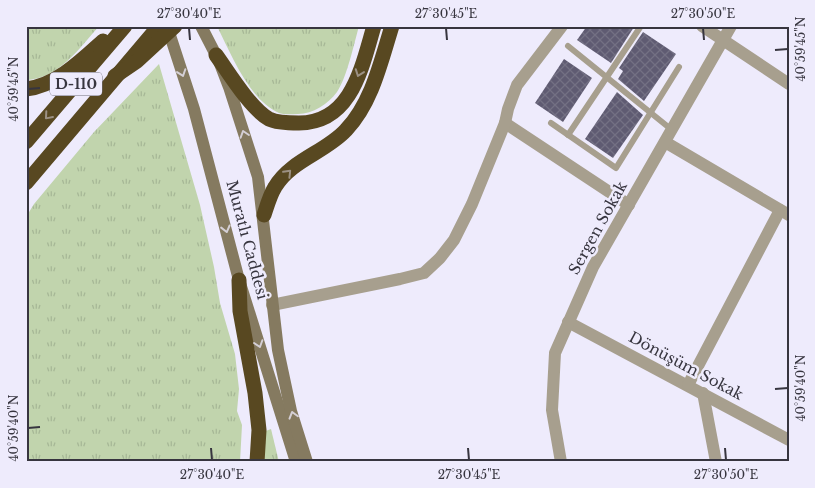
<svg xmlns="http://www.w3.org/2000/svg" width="815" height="488" viewBox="0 0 815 488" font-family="'Libre Baskerville',serif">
  <defs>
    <pattern id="grass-tufts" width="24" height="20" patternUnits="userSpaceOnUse" patternTransform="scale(1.25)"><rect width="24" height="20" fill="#c1d4ad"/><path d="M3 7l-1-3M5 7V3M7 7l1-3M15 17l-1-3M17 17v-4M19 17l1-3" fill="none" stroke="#a6b796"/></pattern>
    <pattern id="building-cross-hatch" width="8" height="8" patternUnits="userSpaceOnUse" patternTransform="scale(1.25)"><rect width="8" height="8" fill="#5f5b72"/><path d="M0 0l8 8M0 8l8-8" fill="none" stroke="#737083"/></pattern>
  </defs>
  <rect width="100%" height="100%" fill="#eeebfc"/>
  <g fill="url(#grass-tufts)">
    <path d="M26 26H99C80 48 58 79 26 80Z"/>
    <path d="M217 26H359C354 44 347 77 337 92 328 104 313 114 298 114 292 114 284 115 279 113 249 100 231 54 217 26Z"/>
    <polygon points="159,64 200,205 214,267 220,303 235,354 239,389 237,411 242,425 240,462 26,462 26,217 34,204 94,132"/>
    <polygon points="271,429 279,462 263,462 263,432"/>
  </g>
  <g fill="url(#building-cross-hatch)">
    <polygon points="587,26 634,26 634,27 611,63 577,40"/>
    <polygon points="643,32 676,54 644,101 618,79 623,71 619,68"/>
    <polygon points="564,59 592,78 563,122 535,103"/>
    <polygon points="617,92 643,115 613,158 585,139"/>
  </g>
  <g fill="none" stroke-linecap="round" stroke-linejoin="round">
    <g stroke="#a79f8e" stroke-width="6">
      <polyline points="568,46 672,130"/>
      <polyline points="551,123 616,168 679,67"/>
      <polyline points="568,135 641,26"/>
    </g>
    <g stroke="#a79f8e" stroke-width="12">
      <polyline points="702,26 789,84"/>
      <polyline points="505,123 629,205"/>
      <polyline points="665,142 789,215"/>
      <polyline points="272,305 400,279 424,273 440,258 454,240 472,204 505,123 508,109 517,85 562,26"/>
      <polyline points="568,322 789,440"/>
      <polyline points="688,385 780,210"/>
      <polyline points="703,393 716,462"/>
      <polyline points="561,462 552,410 555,353 593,267 731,26"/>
    </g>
    <g stroke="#857a60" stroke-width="12">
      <polyline points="167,26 194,109 239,280 296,462"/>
      <polyline points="201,26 219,61 229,87 258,177 278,350 291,411 307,462"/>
    </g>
    <g stroke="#584821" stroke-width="15">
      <path d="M216 55C229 73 250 108 269 119 277 123 291 123 299 123 352 123 362 66 374 26"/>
      <path d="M26 89C56 86 82 60 103 41"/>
      <polyline points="26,142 125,26"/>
      <polyline points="26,183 159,26"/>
      <path d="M264 215C267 206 270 195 275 187 291 160 326 152 346 130 372 103 381 61 392 26"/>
      <polyline points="239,280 240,311 255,393 259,430 257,462"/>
    </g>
    <polyline stroke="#584821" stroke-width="15" points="115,76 137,61 175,26"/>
  </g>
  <defs><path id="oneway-chevron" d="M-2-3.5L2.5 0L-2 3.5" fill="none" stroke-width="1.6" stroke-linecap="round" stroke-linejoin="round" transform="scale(1.25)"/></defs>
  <g stroke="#d4cfd5">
    <use href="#oneway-chevron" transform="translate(182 73) rotate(71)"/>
    <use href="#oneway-chevron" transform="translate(244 134) rotate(-108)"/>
    <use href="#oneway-chevron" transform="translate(226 229) rotate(76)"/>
    <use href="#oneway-chevron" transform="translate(259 344) rotate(72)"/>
    <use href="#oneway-chevron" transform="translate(293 415) rotate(-106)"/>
  </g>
  <g stroke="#9c9184">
    <use href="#oneway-chevron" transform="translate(359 73) rotate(110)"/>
    <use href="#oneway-chevron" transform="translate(48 116) rotate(131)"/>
    <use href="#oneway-chevron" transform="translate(288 173) rotate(-46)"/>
  </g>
  <path fill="none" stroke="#37353f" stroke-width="2" d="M189 28 190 40M446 28 447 40M703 28 704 40M775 50 788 49M28 89 40 88M775 389 788 388M28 428 40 427M211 448 212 460M468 448 469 460M725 448 726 460"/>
  <g text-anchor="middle" stroke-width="5" stroke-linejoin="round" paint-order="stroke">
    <rect fill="#eeebfc" stroke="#6e6c78" stroke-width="1" x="50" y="72.5" width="52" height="23" rx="4"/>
    <g font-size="14" font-weight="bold" fill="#37353f">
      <text x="76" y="89">D-110</text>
    </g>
    <g font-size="15" fill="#37353f" stroke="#eeebfc">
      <text transform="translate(598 228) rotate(-61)" y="5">Sergen Sokak</text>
      <text transform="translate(247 240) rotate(75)" y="5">Muratlı Caddesi</text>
      <text transform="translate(686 366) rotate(28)" y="5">Dönüşüm Sokak</text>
    </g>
  </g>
  <rect width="815" height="488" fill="none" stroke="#eeebfc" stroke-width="55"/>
  <rect x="28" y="28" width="760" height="432" fill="none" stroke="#37353f" stroke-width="2"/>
  <g font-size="12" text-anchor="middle" fill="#37353f">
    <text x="189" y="18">27°30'40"E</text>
    <text x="446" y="18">27°30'45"E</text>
    <text x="703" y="18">27°30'50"E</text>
    <text transform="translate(801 49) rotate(-90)" y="4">40°59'45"N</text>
    <text transform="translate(14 89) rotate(-90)" y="4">40°59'45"N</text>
    <text transform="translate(801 388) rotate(-90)" y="4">40°59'40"N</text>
    <text transform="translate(14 428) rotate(-90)" y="4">40°59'40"N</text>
    <text x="212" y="479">27°30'40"E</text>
    <text x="469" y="479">27°30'45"E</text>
    <text x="726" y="479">27°30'50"E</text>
  </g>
</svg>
